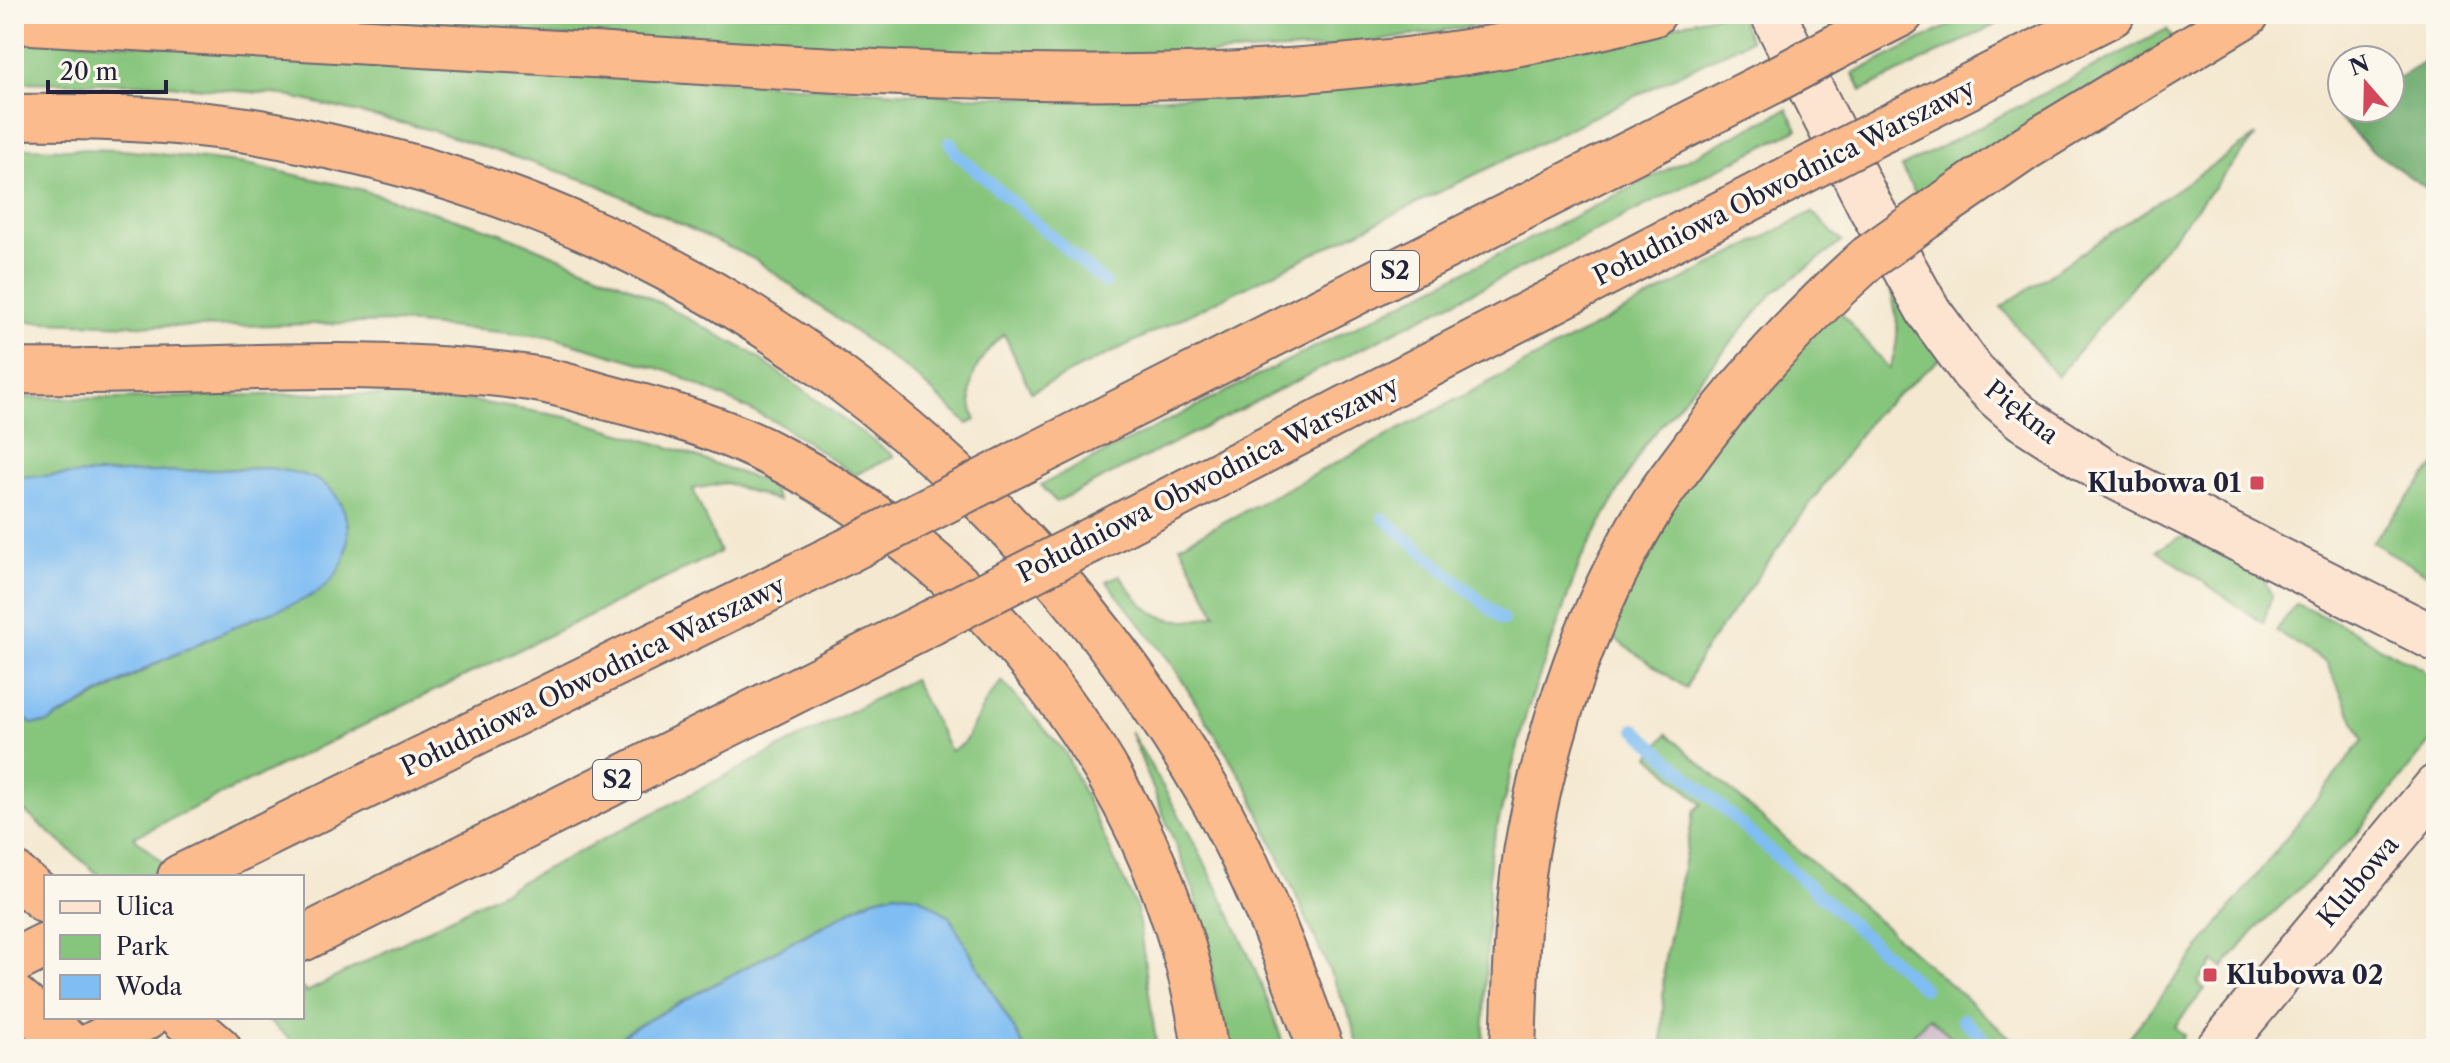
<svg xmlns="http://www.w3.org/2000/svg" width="2450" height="1063" viewBox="0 0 2450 1063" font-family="'Libre Caslon Text',serif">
  <rect width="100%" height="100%" fill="#fbf7ec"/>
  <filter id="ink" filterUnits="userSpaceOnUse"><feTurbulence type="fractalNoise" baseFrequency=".0125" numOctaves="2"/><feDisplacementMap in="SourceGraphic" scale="16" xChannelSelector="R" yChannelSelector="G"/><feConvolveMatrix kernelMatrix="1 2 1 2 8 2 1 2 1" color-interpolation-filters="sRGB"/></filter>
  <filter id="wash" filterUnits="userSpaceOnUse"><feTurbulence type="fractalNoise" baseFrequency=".006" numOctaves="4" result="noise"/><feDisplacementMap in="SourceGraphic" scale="32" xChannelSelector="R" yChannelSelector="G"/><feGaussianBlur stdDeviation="1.8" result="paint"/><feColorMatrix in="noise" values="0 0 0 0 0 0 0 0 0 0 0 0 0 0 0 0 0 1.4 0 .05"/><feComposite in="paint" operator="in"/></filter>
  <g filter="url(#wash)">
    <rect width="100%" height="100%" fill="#f4e8d0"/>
    <polygon fill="#d1bdcc" points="1929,1016 1965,1049 1901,1049"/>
    <g fill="#86c57c" stroke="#54745c" stroke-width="2">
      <polygon points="201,14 1550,14 1340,47 1173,56 991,54 576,37"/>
      <path d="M1721 14H1739L1750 40 1031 392 1004 334C978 357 961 385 976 420L968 424 914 375 756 260 594 183 431 130 283 95 158 84 14 82V37L963 96 1128 99 1244 93 1623 38Z"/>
      <polygon points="1972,14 2017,14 1862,91 1853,74"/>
      <polygon points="2167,29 2174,40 1915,194 1902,167"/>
      <polygon points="1787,109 1798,129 1056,502 1041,485"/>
      <polygon points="2256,136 2057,377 2001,307"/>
      <polygon points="14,148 123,150 246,164 359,189 501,233 629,286 750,352 894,456 855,475 780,424 668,371 551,337 396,322 197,327 14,321"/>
      <path d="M1812 212 1842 242 1773 293 1645 444 1581 559 1526 714 1490 855 1483 1049H1358L1351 1019 1249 790 1172 664 1106 581 1120 575C1145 615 1168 630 1216 614L1180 545Z"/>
      <path d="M1887 279 1942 357 1874 415 1699 658 1686 688 1606 633 1652 538 1713 442 1836 307 1889 369C1903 338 1897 310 1887 279Z"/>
      <polygon points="329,393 460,399 567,417 675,449 770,484 778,501 726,483 693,489 720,552 134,837 178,877 101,877 14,802 14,709 32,724 48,723 159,662 247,621 310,596 347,550 348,524 341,502 268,468 14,477 14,397 114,399"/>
      <polygon points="2436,464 2436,579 2372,542"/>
      <polygon points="2186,537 2261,574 2272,596 2263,623 2157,550 2178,538"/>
      <polygon points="2296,604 2353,630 2379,647 2423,669 2436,691 2436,735 2355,836 2253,932 2223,968 2214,961 2197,983 2205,989 2174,1027 2184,1035 2177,1049 2120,1049 2363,740 2327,663 2276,631"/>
      <polygon points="913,679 950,751 963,744 988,698 1002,681 1065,752 1137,909 1157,1049 1025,1049 949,916 896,893 871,899 628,1031 608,1049 302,1049 264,1017 302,1017 302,988 307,992"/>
      <path d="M1130 731C1192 833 1247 936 1285 1049H1228L1194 891Z"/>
      <polygon points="1667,734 2023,1049 1965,1049 1929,1017 1901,1049 1662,1049 1664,964 1694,811 1702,804 1650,756"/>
    </g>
    <polygon fill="#6caa6c" stroke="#476654" stroke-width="2" points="2436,55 2436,195 2370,149 2338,117 2353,108 2390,108 2390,84"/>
    <g fill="#7fbdf3" stroke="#507097" stroke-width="2">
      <path d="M268 468C303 474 334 476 345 515 351 534 348 558 336 574 317 602 274 609 245 622 217 635 189 648 161 661 123 679 85 702 48 723L32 724 14 709 17 693 14 690V477Z"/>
      <polygon points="896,893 918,896 949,916 1025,1049 608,1049 628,1031 872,899"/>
    </g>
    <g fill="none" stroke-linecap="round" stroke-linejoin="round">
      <g stroke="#7fbdf3" stroke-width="12">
        <polyline points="950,142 956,153 1105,283"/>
        <polyline points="1383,518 1503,620"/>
        <polyline points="1635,729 1924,989"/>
        <polyline points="1963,1019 1995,1049"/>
      </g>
    </g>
  </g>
  <g filter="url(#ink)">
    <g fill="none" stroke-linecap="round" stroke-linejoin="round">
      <g stroke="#6c676f" stroke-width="48">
        <g id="secondary">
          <polyline points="1773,14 1871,208 1929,312 1973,372 1999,398 2022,418 2104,471 2436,639"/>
          <polyline points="2218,1049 2436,787"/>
        </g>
      </g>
      <g stroke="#6c676f" stroke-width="48">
        <g id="highway">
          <path d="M14 21C206 34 399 42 592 55 944 78 1307 105 1653 14"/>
          <polyline points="1838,46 1901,14"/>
          <path d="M14 117C93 116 169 119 247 130 275 134 304 141 332 147 703 226 1015 463 1206 788 1255 871 1288 960 1321 1049"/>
          <polyline points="1883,130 2112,14"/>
          <polyline points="1927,216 2027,147 2247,14"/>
          <path d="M14 371C186 374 360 354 530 378 558 382 586 392 613 399 669 413 727 430 779 458 1002 574 1170 799 1205 1049"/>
          <polyline points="1017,464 1773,81"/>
          <polyline points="1090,541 1817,164"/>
          <polyline points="14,874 46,901"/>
          <polyline points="180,877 847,551"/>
          <polyline points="302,939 932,622"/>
          <polyline points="14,961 46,945"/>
          <polyline points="14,997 75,1049"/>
          <polyline points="182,1017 219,1049"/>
          <polyline points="84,1049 147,1017"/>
          <path d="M1513 1049C1516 977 1516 902 1530 831 1551 720 1590 606 1650 509 1660 492 1673 476 1685 460 1739 385 1800 319 1868 258"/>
        </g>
      </g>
      <use href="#secondary" stroke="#fde4d1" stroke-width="44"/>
      <use href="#highway" stroke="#fbbb8d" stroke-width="44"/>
      <g stroke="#6c676f" stroke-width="48" stroke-linecap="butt">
        <g id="highway-bridge">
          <polyline points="1773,81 1838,46"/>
          <polyline points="1817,164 1883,130"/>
          <polyline points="1868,258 1927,216"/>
          <polyline points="847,551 1017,464"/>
          <polyline points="932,622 1090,541"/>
        </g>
      </g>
      <use href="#highway-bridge" stroke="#fbbb8d" stroke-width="44"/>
    </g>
  </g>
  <g fill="#d1495b" stroke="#fbf7ec" stroke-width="3">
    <rect x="2249" y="475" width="16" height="16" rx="4"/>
    <rect x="2202" y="967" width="16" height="16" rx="4"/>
  </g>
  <g text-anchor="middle" stroke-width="7" stroke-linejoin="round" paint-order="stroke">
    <g fill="#fbf7ec" stroke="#636270" stroke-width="2">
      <rect x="1371" y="251" width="48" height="40" rx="6"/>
      <rect x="593" y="760" width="48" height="40" rx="6"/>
    </g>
    <g font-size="24" font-weight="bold" fill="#22223b">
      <text x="1395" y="279">S2</text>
      <text x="617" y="788">S2</text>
    </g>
    <g font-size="26" fill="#22223b" stroke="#fbf7ec">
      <text transform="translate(1784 182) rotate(-27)" y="9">Południowa Obwodnica Warszawy</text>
      <text transform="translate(2022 412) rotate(38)" y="9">Piękna</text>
      <text transform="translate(1208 479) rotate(-27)" y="9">Południowa Obwodnica Warszawy</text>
      <text transform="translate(593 676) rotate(-26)" y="9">Południowa Obwodnica Warszawy</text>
      <text transform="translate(2358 881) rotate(-50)" y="9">Klubowa</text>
    </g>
    <g font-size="26" font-weight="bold" fill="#22223b" stroke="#fbf7ec" text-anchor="end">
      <text x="2241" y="492">Klubowa 01</text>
      <text x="2226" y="984" text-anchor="start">Klubowa 02</text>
    </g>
  </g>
  <rect width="2450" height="1063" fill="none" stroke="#fbf7ec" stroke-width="48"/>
  <rect x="44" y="875" width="260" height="144" fill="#fbf7ec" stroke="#a4a2a5" stroke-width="2"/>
  <rect x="60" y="901" width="40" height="12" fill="#fde4d1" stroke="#a4a2a5" stroke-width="2"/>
  <text x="116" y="915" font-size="24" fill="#22223b">Ulica</text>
  <rect x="60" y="935" width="40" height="24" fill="#86c57c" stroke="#a4a2a5" stroke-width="2"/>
  <text x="116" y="955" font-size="24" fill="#22223b">Park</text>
  <rect x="60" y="975" width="40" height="24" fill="#7fbdf3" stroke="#a4a2a5" stroke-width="2"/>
  <text x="116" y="995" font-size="24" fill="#22223b">Woda</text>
  <g transform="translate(2366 84) rotate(340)"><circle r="38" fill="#fbf7ec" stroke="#a4a2a5" stroke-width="2"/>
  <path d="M0-6L14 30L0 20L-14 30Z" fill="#d1495b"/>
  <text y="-12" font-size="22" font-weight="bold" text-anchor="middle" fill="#22223b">N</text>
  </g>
  <path d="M48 80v12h118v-12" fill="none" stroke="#22223b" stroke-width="4"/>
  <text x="60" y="80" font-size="24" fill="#22223b" stroke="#fbf7ec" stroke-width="6" paint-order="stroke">20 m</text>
</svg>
